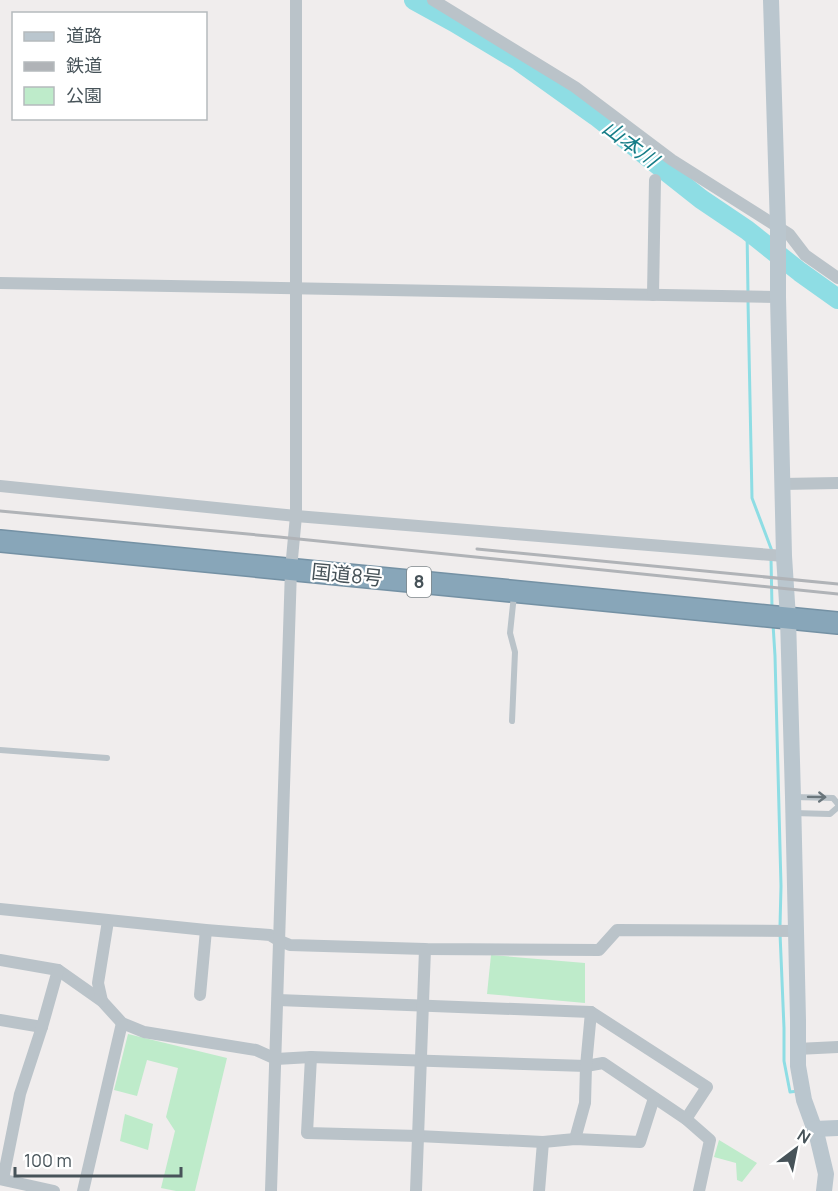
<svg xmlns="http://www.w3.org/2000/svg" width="838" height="1191" viewBox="0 0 838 1191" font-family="Manrope,'Noto Sans JP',sans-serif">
  <rect width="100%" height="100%" fill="#f0eded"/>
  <g fill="#beebca">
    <polygon points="491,955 585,963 585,1003 487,994"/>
    <polygon points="128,1034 227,1058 195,1191 176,1191 161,1188 175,1131 166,1117 178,1068 147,1060 137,1096 114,1090"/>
    <polygon points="125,1114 153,1124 148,1150 120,1141"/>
    <polygon points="719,1140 757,1163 742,1182 737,1180 736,1163 714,1157"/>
  </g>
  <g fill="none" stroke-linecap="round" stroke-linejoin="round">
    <g stroke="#8edde4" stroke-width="3">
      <polyline points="747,230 748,294"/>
      <polyline points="748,301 752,498 772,551"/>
      <polyline points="771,558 772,608"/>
      <polyline points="773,624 775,656 781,886 780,926"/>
      <polyline points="780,933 784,1028 784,1061 790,1092 798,1091"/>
    </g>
    <polyline stroke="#8edde4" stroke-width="20" points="414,0 454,22 519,61 596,116 701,199 747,230 800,272 838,299"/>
    <g stroke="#7491a4" stroke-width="24">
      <polyline id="highway" points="0,541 838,623"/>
    </g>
    <g stroke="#bac3c9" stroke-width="6">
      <polyline points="512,721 515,652 510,633 514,595"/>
      <polyline points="0,750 107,758"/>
      <polyline points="794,797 833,798 838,804"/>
      <polyline points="793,813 830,814 838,807"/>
    </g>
    <g stroke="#bac3c9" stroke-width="12">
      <polyline points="433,0 575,87 672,160 789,234 805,255 838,278"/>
      <polyline points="0,283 778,297"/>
      <polyline points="653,295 655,180"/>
      <polyline points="782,484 838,483"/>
      <polyline points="0,486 296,516 784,556"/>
      <polyline points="0,909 206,930 270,935 280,941 290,945 425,949 599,950 617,930 795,931"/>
      <polyline points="0,960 58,970 102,1001 122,1023 144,1032 256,1050 276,1059 311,1057 586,1066 603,1063 686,1119 710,1140 699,1191"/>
      <polyline points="200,995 206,930"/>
      <polyline points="278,1000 591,1012"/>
      <polyline points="102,1001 98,983 108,921"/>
      <polyline points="0,1020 42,1027"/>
      <polyline points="797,1049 838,1047"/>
      <polyline points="311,1057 307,1133 418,1136 543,1142 575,1139 640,1142 654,1098"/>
      <polyline points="575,1139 585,1103 586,1066 591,1012 707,1087 686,1119"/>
      <polyline points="0,1179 54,1191"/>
      <polyline points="3,1179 20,1094 42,1027 58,970"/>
      <polyline points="83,1191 122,1023"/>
      <polyline points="271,1191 291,569 296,516 296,0"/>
      <polyline points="416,1191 425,949"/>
      <polyline points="539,1191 543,1142"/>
    </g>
    <g stroke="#bac6ce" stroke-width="16">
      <polyline points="771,0 778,228 778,297 784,556 788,618 793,797 798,1020 798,1066 804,1100 817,1136 826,1174 824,1191"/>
      <polyline points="814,1129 838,1128"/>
    </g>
    <use href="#highway" stroke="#88a6b9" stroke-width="21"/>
    <g stroke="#b0b3b7" stroke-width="3">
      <polyline points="0,511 279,537 838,594"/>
      <polyline points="477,549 838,584"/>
    </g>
  </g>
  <defs><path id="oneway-shaft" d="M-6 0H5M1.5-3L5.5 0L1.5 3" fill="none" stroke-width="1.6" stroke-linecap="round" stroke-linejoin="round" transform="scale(1.5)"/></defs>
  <use stroke="#6a757b" href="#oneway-shaft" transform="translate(817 797) rotate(1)"/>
  <g text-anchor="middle" stroke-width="4.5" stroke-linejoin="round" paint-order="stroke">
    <rect fill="#fff" stroke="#7e878b" stroke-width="1.5" x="407" y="567" width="24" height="30" rx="4.5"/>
    <g font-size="18" font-weight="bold" fill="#475359">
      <text x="419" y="588">8</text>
    </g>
    <g font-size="20" fill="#475359" stroke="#fff">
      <text transform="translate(347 575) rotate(6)" y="7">国道8号</text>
    </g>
    <g font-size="21" font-style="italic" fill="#167d87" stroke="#fff">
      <text transform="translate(630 144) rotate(37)" y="7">山本川</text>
    </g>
  </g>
  <rect x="12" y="12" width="195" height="108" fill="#ffffff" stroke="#b5babd" stroke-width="1.5"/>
  <rect x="24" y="32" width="30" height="9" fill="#bac6ce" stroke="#b5babd" stroke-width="1.5"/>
  <text x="66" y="42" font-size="18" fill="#475359">道路</text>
  <rect x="24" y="62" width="30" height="9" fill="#b0b3b7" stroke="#b5babd" stroke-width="1.5"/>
  <text x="66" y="72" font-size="18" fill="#475359">鉄道</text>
  <rect x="24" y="87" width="30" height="18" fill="#beebca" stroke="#b5babd" stroke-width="1.5"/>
  <text x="66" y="102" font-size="18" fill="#475359">公園</text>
  <g transform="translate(796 1149) rotate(32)" stroke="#ffffff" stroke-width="4.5" paint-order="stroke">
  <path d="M0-4.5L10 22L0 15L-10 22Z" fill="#475359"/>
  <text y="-9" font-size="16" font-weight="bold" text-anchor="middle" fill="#475359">N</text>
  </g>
  <path d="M15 1167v9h166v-9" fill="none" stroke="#475359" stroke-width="3"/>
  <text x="24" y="1167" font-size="18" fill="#475359" stroke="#ffffff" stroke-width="4.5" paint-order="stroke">100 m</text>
</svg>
